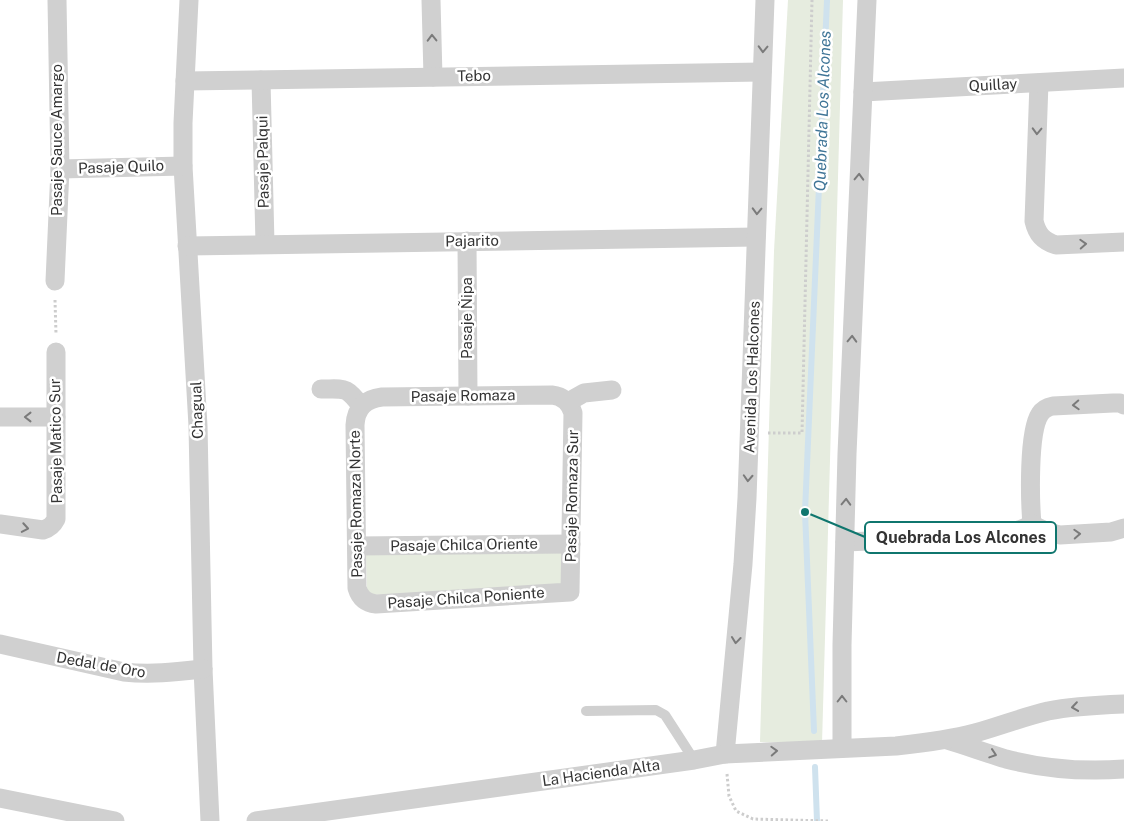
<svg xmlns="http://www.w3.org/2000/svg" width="1124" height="821" viewBox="0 0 1124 821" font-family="'Public Sans',sans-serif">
  <rect width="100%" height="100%" fill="#fff"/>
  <g fill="#e6ecdf">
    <polygon points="788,0 843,0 822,744 760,742 774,251"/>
    <polygon points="562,548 563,589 367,595 366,554"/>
  </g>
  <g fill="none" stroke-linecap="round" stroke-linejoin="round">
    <g stroke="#cfe2ee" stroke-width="6">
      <polyline points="814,731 805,512 827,0"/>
      <polyline points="815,767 817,821"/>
    </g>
    <g stroke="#cdcdcd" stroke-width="3" stroke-dasharray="2.5 2.5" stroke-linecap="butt">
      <polyline points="55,300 56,334"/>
      <polyline points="768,433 802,433 812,0"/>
      <polyline points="727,774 729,796 736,811 753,819 828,821"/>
    </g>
    <polyline stroke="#d0d0d0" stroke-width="10" points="586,711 656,710 665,715 694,760"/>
    <g stroke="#d0d0d0" stroke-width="19">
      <polyline points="189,0 183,123 183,166 198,426 203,669 210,821"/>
      <polyline points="431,0 433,77"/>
      <polyline points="261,80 265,244"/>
      <polyline points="185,81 762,72"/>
      <path d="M1039 83 1034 221C1037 234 1043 241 1056 245L1124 242"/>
      <polyline points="863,92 1124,78"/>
      <polyline points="60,169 183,166"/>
      <polyline points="467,241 468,396"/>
      <polyline points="187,246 756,237"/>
      <polyline points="55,281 60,169 57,0"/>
      <path d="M321 389C345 389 346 386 361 406"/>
      <path d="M552 395C563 396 570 403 573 413L570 592 376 604C366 603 360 598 357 588L355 425C356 408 365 399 382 397Z"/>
      <polyline points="568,402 584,393 612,390"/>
      <path d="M1124 405 1120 403H1113L1053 406C1048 407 1043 409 1040 414 1028 432 1030 501 1032 524 1041 530 1049 533 1060 535L1111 532 1124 528"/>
      <polyline points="0,417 56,417"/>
      <path d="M0 524 43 530C50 528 53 525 56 519V352"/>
      <path d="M845 542 893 540 1000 534C1012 533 1022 530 1032 524"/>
      <polyline points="357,546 571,544"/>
      <path d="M0 644 124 672C151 675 176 672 203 669"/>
      <path d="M947 740C967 746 986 753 1006 759 1045 769 1084 772 1124 769"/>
      <polyline points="842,748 842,645 847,454 867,0"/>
      <polyline points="725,754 743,564 747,498 765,0"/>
      <polyline points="0,798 115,821"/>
      <path d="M256 821 694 760 725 754 896 746C923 743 949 740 975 733 1000 726 1023 717 1048 711 1073 706 1099 705 1124 704"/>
    </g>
  </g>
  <defs><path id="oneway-chevron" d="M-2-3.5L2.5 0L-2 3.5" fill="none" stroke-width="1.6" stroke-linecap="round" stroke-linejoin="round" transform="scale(1.25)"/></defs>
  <g stroke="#7a7a7a">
    <use href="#oneway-chevron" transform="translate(432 38) rotate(-91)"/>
    <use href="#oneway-chevron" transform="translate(763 49) rotate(92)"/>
    <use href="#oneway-chevron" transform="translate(1037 131) rotate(92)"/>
    <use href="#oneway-chevron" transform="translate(859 177) rotate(-88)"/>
    <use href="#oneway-chevron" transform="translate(757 211) rotate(92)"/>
    <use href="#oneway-chevron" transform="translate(1083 244) rotate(-3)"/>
    <use href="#oneway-chevron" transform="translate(852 339) rotate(-88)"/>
    <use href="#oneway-chevron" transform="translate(1076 405) rotate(177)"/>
    <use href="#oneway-chevron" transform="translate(28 417) rotate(180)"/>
    <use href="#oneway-chevron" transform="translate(748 478) rotate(93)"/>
    <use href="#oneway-chevron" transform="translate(846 502) rotate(-88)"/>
    <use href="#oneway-chevron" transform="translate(25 528) rotate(10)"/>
    <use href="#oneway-chevron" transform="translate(1077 534) rotate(-3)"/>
    <use href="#oneway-chevron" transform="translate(736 640) rotate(96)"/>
    <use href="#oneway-chevron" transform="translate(842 699) rotate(-90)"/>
    <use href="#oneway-chevron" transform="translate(1075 707) rotate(172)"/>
    <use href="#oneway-chevron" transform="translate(774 751) rotate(-3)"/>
    <use href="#oneway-chevron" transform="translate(993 754) rotate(18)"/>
  </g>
  <g text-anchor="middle" stroke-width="5" stroke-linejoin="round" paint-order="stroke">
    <g font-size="15" fill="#333" stroke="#fff">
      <text transform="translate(474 76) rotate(-1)" y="5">Tebo</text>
      <text transform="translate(993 85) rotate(-3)" y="5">Quillay</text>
      <text transform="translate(57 140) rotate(-90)" y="5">Pasaje Sauce Amargo</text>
      <text transform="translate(263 162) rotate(-91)" y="5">Pasaje Palqui</text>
      <text transform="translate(121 167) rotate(-2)" y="5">Pasaje Quilo</text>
      <text transform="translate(472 241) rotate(-1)" y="5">Pajarito</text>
      <text transform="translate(467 318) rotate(-90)" y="5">Pasaje Ñipa</text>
      <text transform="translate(752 377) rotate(-88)" y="5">Avenida Los Halcones</text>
      <text transform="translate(463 396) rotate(-1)" y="5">Pasaje Romaza</text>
      <text transform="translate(197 410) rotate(-92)" y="5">Chagual</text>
      <text transform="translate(56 441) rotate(-91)" y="5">Pasaje Matico Sur</text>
      <text transform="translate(572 496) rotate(-89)" y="5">Pasaje Romaza Sur</text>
      <text transform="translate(356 504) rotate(-91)" y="5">Pasaje Romaza Norte</text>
      <text transform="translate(464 545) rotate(-1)" y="5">Pasaje Chilca Oriente</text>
      <text transform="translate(466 598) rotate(-4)" y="5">Pasaje Chilca Poniente</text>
      <text transform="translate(101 665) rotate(10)" y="5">Dedal de Oro</text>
      <text transform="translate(601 773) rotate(-8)" y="5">La Hacienda Alta</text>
    </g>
    <g font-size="16" font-style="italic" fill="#3f7597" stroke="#fff">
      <text transform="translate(822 111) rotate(-88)" y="6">Quebrada Los Alcones</text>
    </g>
  </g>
  <path fill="none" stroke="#0f766e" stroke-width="2" d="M805 512L865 537"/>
  <circle fill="#0f766e" stroke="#fff" stroke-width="2" cx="805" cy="512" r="5"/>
  <rect fill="#fff" stroke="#0f766e" stroke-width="2" x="865" y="522" width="191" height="31" rx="5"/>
  <g font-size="16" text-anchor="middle" font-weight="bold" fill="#333">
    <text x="961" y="543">Quebrada Los Alcones</text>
  </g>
</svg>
